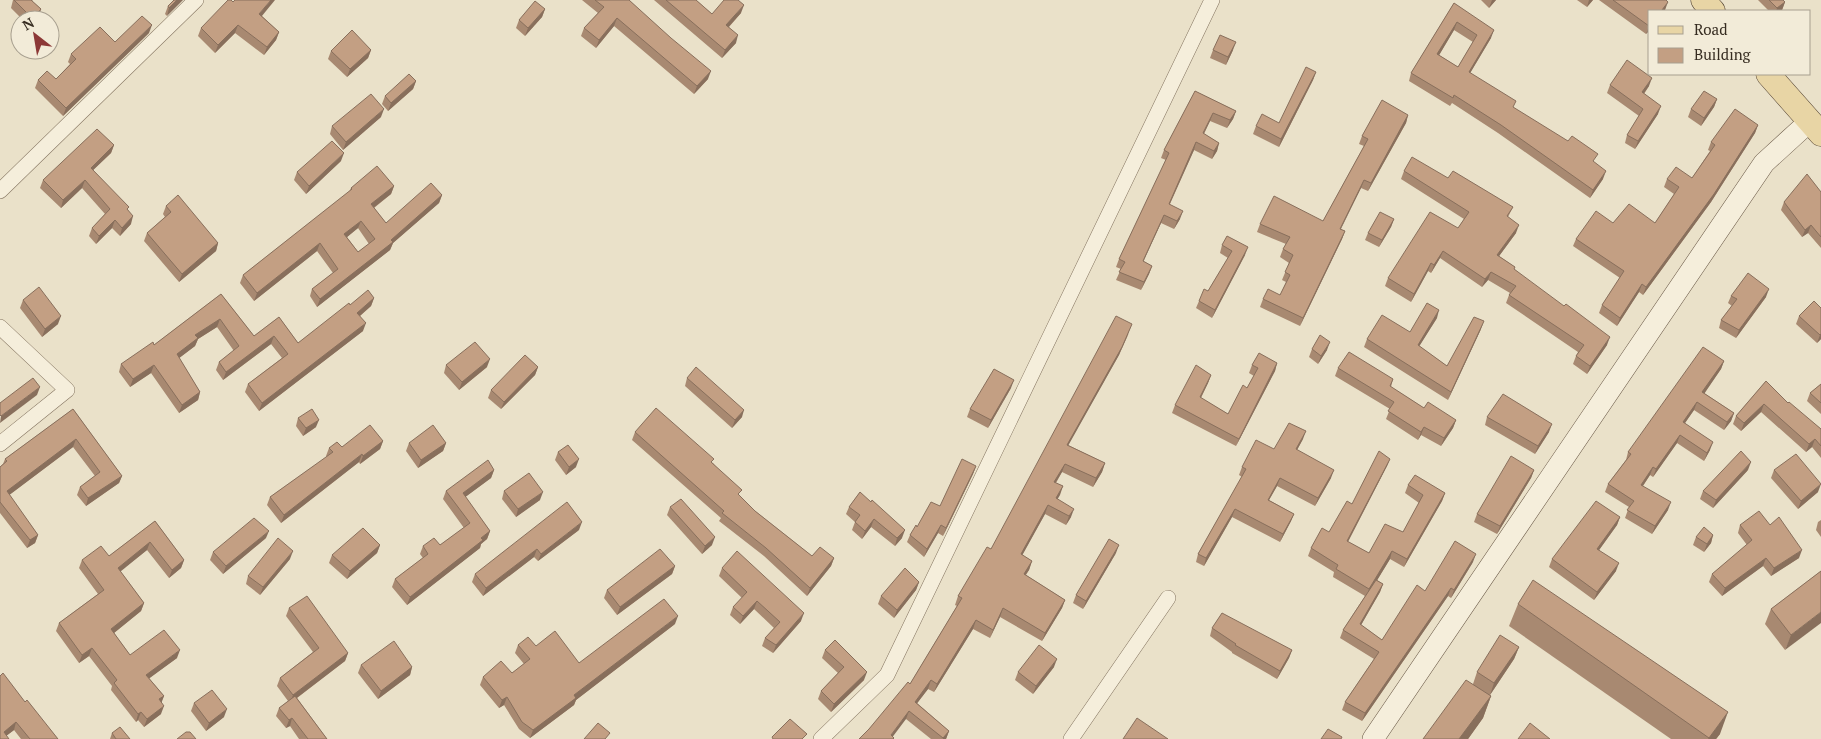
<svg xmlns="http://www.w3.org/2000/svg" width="1821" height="739" viewBox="0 0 1821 739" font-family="'PT Serif',serif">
  <rect width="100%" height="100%" fill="#eae1c9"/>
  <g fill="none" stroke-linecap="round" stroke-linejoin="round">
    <g stroke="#847460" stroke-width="16">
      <g id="street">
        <polyline points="0,191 196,0"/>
        <polyline points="0,327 67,390 0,444"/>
        <polyline points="821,739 887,675 1212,0"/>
        <polyline points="1071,739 1168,598"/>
      </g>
    </g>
    <g stroke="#665543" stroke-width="22">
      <polyline id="secondary" points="1373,739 1764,163 1810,121"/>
    </g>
    <g stroke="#524233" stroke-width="25">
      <g id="primary">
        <polyline points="1703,0 1713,11"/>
        <polyline points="1768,74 1821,134"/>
      </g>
    </g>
    <use href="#street" stroke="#f5eedb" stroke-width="15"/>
    <use href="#secondary" stroke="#f5eedb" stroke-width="21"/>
    <use href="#primary" stroke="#e8d5a5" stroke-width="24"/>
  </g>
  <g fill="#a88971" fill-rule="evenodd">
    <polygon points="13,0 33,0 32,1 41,9 38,17 36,20 23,20 11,8"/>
    <polygon points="174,0 167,16 165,14 168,6"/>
    <polygon points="582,0 629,0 708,79 694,94 614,26 596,48 581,36 584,28 598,13"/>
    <polygon points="654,0 696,0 712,14 741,13 729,27 736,43 722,58"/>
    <polygon points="1481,0 1496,0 1489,8"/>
    <polygon points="1577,0 1593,0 1587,7"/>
    <polygon points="1599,0 1666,0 1665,10 1664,11 1650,11 1650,30 1646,34"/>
    <polygon points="1758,0 1783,0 1785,2 1782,10 1781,11 1769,11"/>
    <polygon points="233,2 262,16 279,32 276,40 264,55 235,33 215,53 198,36 201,28"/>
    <path d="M1454 3 1491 38 1470 73 1514 108 1594 162 1603 179 1590 198 1498 133 1452 103 1450 106 1409 81 1411 73ZM1454 30 1473 42 1458 67 1439 55Z"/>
    <polygon points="545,9 542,17 525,36 516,28 519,20"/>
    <polygon points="149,33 63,116 35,88 38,80 56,79 70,64 68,62 71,54"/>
    <polygon points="371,50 368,58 347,77 328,59 331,51"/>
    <polygon points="1213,50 1233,50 1226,65 1210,58"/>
    <polygon points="1316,72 1313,80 1279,147 1253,134 1256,126 1279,123"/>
    <polygon points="416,81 413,89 388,111 382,104 385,96"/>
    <polygon points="1610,85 1649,86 1644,94 1658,114 1635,149 1625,143 1627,135 1639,116 1607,93"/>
    <polygon points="1195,91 1236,111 1233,119 1227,128 1210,121 1204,134 1219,143 1217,151 1212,159 1194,150 1170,204 1180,219 1174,229 1161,223 1143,261 1152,266 1149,274 1141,290 1116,280 1121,269 1116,267 1119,259 1166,160 1161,158 1164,150"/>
    <polygon points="1717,99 1714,107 1701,126 1688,117 1691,109"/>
    <polygon points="1408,115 1406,123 1368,191 1361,188 1340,229 1345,231 1342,239 1300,326 1260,307 1263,299 1280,295 1286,282 1282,280 1289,263 1280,257 1283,249 1286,244 1257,232 1260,224 1323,221 1364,146 1359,144 1362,136"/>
    <polygon points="381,117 343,150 330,134 332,126"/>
    <polygon points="1758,125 1755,133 1711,202 1643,295 1639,292 1617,326 1599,313 1602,305 1620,278 1573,246 1576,239 1613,223 1655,223 1674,194 1664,187 1667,179 1692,178 1710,151 1708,150 1711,142"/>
    <polygon points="114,145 111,153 93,170 128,210 131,224 120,236 112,228 96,244 89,236 92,228 105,214 82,188 61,208 40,188 43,180"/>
    <polygon points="341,161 306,194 294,180 297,172"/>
    <polygon points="1404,171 1448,178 1513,207 1508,217 1516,233 1499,256 1515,267 1514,269 1607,345 1587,374 1573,364 1576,356 1578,352 1506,303 1509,295 1510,293 1488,280 1482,287 1440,258 1431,273 1428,271 1411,302 1385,286 1388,278 1458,228 1464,219 1401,179"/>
    <path d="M394 186 391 194 374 208 386 223 442 195 439 203 393 243 390 250 317 307 310 296 312 289 333 273 317 251 254 301 240 283 243 275 349 192 351 188ZM358 228 369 244 358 252 347 237Z"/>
    <polygon points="1821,192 1821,248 1808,233 1802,237 1781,210 1784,202"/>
    <polygon points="166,206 218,243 216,251 179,282 144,241 147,233 165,217 163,214"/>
    <polygon points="1394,219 1391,227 1379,247 1365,240 1368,233"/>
    <polygon points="1222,245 1245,255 1212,318 1196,308 1199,301 1208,291 1228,258 1220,253"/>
    <polygon points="221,294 254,336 279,317 298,343 350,305 374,298 371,306 360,316 363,331 259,411 245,392 248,384 282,358 271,344 223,380 216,370 219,362 234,351 217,327 198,339 195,346 179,358 200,392 198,400 179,413 151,373 130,387 119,372 121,364 154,345"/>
    <polygon points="1731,296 1766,297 1736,338 1719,328 1721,320 1732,306 1728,303"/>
    <polygon points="23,300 58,324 42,337 20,308"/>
    <polygon points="1821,308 1821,339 1817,343 1796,324 1799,316"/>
    <polygon points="1437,318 1419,346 1447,366 1481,329 1448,400 1364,347 1367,339 1410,332"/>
    <polygon points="1129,333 1119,355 1068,445 1105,463 1102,472 1093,487 1062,472 1056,483 1063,486 1057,499 1071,517 1066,525 1045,514 1022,555 1032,561 1029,570 1026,575 1065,600 1062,608 1042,641 1000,617 990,638 973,629 934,692 928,689 917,703 949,731 946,739 931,739 906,719 869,729 910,684 957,606 955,605 958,596 991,549"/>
    <polygon points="1312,349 1327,350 1318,364 1309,357"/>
    <polygon points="1724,361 1721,369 1704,393 1734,413 1731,421 1724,430 1694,410 1685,423 1710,450 1704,461 1677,443 1653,477 1650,475 1643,486 1668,510 1652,534 1625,518 1629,507 1605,492 1608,484 1626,460 1628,452"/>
    <polygon points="1277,363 1275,371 1236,446 1172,413 1175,405 1211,375 1208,383 1201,398 1228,414 1247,388 1254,376 1249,373 1252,365"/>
    <polygon points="446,365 487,367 459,390 444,373"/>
    <polygon points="538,367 535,375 501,409 488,398 491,390"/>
    <polygon points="1338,368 1393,379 1391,387 1424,408 1456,420 1453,428 1441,446 1421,435 1418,440 1386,419 1390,409 1335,376"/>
    <polygon points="687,378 742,417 732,428 685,386"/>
    <polygon points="1766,381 1788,403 1821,429 1821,458 1812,447 1806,452 1761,412 1741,431 1733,424 1736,416"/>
    <polygon points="1821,384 1821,414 1807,401 1810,393"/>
    <polygon points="1011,388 988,428 967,417 970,409"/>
    <polygon points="73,409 122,476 119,483 86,506 77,495 80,487 95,476 73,447 9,495 38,535 35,543 27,548 0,513 0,467 3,464 5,459"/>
    <polygon points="1487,417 1549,432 1535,454 1485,425"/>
    <polygon points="298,418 316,427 303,436 296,426"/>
    <polygon points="635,432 713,463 740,496 755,511 812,556 834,558 831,566 807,596 764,556 719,521 721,518 632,440"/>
    <polygon points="1303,439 1297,450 1331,478 1315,506 1277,486 1269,500 1294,514 1291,521 1280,542 1232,517 1204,566 1196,562 1198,554 1242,477 1239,475 1242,467 1274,449"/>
    <polygon points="383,441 380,449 360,464 359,462 281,523 267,505 270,497 327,457 326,456 329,448 342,447"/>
    <polygon points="409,443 446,443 443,451 418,468 406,451"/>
    <polygon points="558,452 576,467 566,475 555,460"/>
    <polygon points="1390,459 1387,466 1348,542 1369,553 1403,532 1419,503 1405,493 1408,485 1445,493 1442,501 1404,567 1390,559 1377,580 1383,584 1380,592 1361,625 1382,640 1425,591 1473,562 1451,598 1448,596 1362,721 1342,710 1345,702 1374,659 1340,638 1343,630 1365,596 1333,577 1334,572 1308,556 1311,548 1329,532"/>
    <polygon points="976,466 973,474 943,536 938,533 924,557 907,542 910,535 940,506"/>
    <polygon points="494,470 491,478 465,497 490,531 487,539 481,544 480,548 407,605 392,587 395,579 423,558 420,554 423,546 440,545 464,528 443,499 446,491"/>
    <polygon points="1534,470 1531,478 1497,534 1474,522 1477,514"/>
    <polygon points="1748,470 1713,508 1700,499 1703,491"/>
    <polygon points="1774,470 1818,492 1798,509 1771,478"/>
    <polygon points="504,491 540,500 516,517 502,499"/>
    <polygon points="860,492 902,538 895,546 871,527 862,539 852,530 855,522 846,514 849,507"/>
    <polygon points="670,507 712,545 702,554 667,515"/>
    <polygon points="1620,517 1617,525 1599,550 1616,571 1594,600 1549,567 1552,559"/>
    <polygon points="1821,520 1821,537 1816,530 1818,522"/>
    <polygon points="155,521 184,560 181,568 169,578 147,550 120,571 144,603 141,611 114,633 130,655 177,658 149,678 164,696 161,702 161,714 144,727 138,720 136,722 111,690 112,686 89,656 79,663 56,631 59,623 98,594 79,568 82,560 109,556"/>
    <polygon points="1740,525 1770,525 1799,558 1771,576 1763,566 1722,596 1709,582 1712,574 1747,545 1738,533"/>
    <polygon points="579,530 538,561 534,557 483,596 472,582 475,574"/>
    <polygon points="1713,535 1711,543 1704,552 1693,545 1696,537"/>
    <polygon points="266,538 223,574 210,560 213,552"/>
    <polygon points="380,545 377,553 347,579 329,563 332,555"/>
    <polygon points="1116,553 1083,609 1073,603 1076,595"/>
    <polygon points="290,559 260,595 246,584 248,576"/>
    <polygon points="675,566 672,574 617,615 604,598 607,590"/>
    <polygon points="722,568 801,621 773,653 762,646 765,638 774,628 754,609 740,624 730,615 733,607 742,598 719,576"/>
    <polygon points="1821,571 1785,650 1765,624 1771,609"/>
    <polygon points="919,582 916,590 894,618 878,604 881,596"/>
    <polygon points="1518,604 1720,734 1716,739 1671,739 1509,626"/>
    <polygon points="289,608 348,653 345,661 297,698 327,739 299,739 290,726 286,728 276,716 279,708 288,701 277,686 280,678 313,652 286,616"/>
    <polygon points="675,624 576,700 574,705 530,738 519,729 504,705 499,708 480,685 483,677 512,673 524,664 515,653 518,645 536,646 579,663"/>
    <polygon points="1212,628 1292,650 1289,658 1277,679 1232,653 1232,652 1210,636"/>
    <polygon points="1519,647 1514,659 1490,695 1491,696 1483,718 1468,739 1423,739 1473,684 1477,672"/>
    <polygon points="825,650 864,680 831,712 818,699 821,691 838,673 822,658"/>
    <polygon points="361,665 412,667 410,675 378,699 358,673"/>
    <polygon points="1054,667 1033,694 1015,680 1018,672"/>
    <polygon points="25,702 58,739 21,739 14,730 6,736 0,739"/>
    <polygon points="194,703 224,717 206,731 191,711"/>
    <polygon points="112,733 130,739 110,739"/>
  </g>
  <g fill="#886f5c">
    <polygon points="177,0 183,0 167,16 169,8"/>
    <polygon points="271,0 275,0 257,22 259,14"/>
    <polygon points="1492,0 1496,0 1489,8"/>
    <polygon points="1589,0 1593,0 1587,7"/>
    <polygon points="1668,2 1665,10 1664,11 1662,10"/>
    <polygon points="1785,2 1782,10 1781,11 1776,11 1777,8"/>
    <polygon points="744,5 741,13 723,33 726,25"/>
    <polygon points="41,9 38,17 36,20 33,20"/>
    <polygon points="545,9 542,17 525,36 528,28"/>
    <polygon points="617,18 614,26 596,48 599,40"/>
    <polygon points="1457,22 1454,30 1435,62 1437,54"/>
    <polygon points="152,25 149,33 63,116 66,108"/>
    <polygon points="238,25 235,33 215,53 218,45"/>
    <polygon points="1650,25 1650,30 1646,34 1649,26"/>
    <polygon points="1494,30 1491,38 1466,80 1469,72"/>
    <polygon points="279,32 276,40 264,55 267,47"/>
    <polygon points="738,35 736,43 722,58 725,50"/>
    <polygon points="1236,42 1233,50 1226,65 1228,57"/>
    <polygon points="371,50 368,58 347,77 350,69"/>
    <polygon points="711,71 708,79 694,94 697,86"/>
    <polygon points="1316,72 1313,80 1279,147 1281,139"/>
    <polygon points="1652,78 1649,86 1639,100 1642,92"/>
    <polygon points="416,81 413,89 388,111 391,103"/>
    <polygon points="1717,99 1714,107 1701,126 1704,118"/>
    <polygon points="1661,106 1658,114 1635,149 1638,141"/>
    <polygon points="384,109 381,117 343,150 346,142"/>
    <polygon points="1236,111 1233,119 1227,128 1230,120"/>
    <polygon points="1213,113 1210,121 1200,141 1203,133"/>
    <polygon points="1408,115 1406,123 1368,191 1371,183"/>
    <polygon points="1758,125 1755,133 1711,202 1643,295 1646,287"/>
    <polygon points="1196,142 1194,150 1166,212 1169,204"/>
    <polygon points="1219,143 1217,151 1212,159 1214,151"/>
    <polygon points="114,145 111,153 88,175 91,168"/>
    <polygon points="344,153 341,161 306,194 309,186"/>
    <polygon points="1606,171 1603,179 1590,198 1593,190"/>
    <polygon points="85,180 82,188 61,208 63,200"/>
    <polygon points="1364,180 1361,188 1337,237 1340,229"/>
    <polygon points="394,186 391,194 368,212 371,204"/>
    <polygon points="442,195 439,203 393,243 390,250 317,307 320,299 391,240"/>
    <polygon points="1183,211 1180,219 1174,229 1177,221"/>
    <polygon points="1164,215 1161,223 1140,269 1143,261"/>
    <polygon points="133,216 131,224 120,236 122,228"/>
    <polygon points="1394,219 1391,227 1379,247 1382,240"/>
    <polygon points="115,220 112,228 96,244 99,236"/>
    <polygon points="361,221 358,228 341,242 344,234"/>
    <polygon points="1519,225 1516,233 1494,263 1497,255"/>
    <polygon points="1811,225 1808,233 1802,237 1805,230"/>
    <polygon points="1345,231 1342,239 1300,326 1303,318"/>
    <polygon points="218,243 216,251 179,282 182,274"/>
    <polygon points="320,243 317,251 254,301 257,293"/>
    <polygon points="1248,247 1245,255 1212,318 1215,310"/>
    <polygon points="1443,251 1440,258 1431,273 1434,265"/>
    <polygon points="1431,263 1428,271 1411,302 1414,294"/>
    <polygon points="1152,266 1149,274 1141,290 1144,282"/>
    <polygon points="1491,272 1488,280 1482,287 1485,279"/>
    <polygon points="1642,284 1639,292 1617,326 1620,318"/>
    <polygon points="1769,289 1766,297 1736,338 1739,330"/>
    <polygon points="374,298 371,306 354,321 357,313"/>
    <polygon points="1439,310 1437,318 1415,353 1418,345"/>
    <polygon points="61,316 58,324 42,337 45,329"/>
    <polygon points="220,319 217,327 198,339 195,346 174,362 177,354 195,335"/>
    <polygon points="1484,321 1481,329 1448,400 1451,392"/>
    <polygon points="366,323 363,331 259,411 262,403"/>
    <polygon points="1132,324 1119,355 1064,453 1067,445"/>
    <polygon points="1821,334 1821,339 1817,343 1820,335"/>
    <polygon points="274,336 271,344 223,380 226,372"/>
    <polygon points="1610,337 1607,345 1587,374 1590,366"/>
    <polygon points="1330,342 1327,350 1318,364 1321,356"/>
    <polygon points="490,359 487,367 459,390 462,382"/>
    <polygon points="1724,361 1721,369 1700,400 1702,392"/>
    <polygon points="1277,363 1275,371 1236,446 1239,439"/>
    <polygon points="154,365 151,373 130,387 133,379"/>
    <polygon points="538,367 535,375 501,409 504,402"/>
    <polygon points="1211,375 1208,383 1197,405 1200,397"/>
    <polygon points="1014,380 1011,388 988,428 991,420"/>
    <polygon points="40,387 37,395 0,423 1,416"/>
    <polygon points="200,392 198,400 179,413 182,405"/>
    <polygon points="1697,402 1694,410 1680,430 1683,422"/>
    <polygon points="1764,404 1761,412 1741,431 1744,423"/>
    <polygon points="744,410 742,417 732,428 735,420"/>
    <polygon points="1734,413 1731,421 1724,430 1727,422"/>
    <polygon points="319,420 316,427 303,436 306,428"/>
    <polygon points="1456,420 1453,428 1441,446 1444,438"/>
    <polygon points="1552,424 1549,432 1535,454 1538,446"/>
    <polygon points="1424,427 1421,435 1418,440 1421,432"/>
    <polygon points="1306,431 1303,439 1293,457 1296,449"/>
    <polygon points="1680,435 1677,443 1653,477 1656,469"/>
    <polygon points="76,439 73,447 4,499 7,491"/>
    <polygon points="1815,439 1812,447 1806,452 1809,444"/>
    <polygon points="383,441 380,449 360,464 363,456"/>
    <polygon points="1713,442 1710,450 1704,461 1707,453"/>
    <polygon points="446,443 443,451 418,468 421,460"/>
    <polygon points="362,454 359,462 281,523 284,515"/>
    <polygon points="579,459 576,467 566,475 569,467"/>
    <polygon points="1390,459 1387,466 1344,549 1347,541"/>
    <polygon points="1751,462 1748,470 1713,508 1716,500"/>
    <polygon points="1105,463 1102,472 1093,487 1096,478"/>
    <polygon points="1065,464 1062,472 1051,490 1054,482"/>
    <polygon points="976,466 973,474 943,536 946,528"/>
    <polygon points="1653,467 1650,475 1638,493 1641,485"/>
    <polygon points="494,470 491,478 460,501 463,493"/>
    <polygon points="1334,470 1331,478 1315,506 1318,498"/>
    <polygon points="1534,470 1531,478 1497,534 1500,526"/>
    <polygon points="122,476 119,483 86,506 88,498"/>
    <polygon points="1280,478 1277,486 1265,507 1268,500"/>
    <polygon points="1821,484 1818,492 1798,509 1801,501"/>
    <polygon points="1063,486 1060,495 1053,507 1056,498"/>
    <polygon points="543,492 540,500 516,517 518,509"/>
    <polygon points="1445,493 1442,501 1404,567 1407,559"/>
    <polygon points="1671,502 1668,510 1652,534 1655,526"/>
    <polygon points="1048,505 1045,514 1018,563 1021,554"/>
    <polygon points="1074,509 1071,517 1066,525 1069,516"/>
    <polygon points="1235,509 1232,517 1204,566 1206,558"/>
    <polygon points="1294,514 1291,521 1280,542 1283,534"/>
    <polygon points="1620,517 1617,525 1594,557 1597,549"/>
    <polygon points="874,519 871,527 862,539 865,531"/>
    <polygon points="582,522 579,530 538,561 541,554"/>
    <polygon points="941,525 938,533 924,557 927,549"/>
    <polygon points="905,530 902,538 895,546 897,538"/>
    <polygon points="269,531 266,538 223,574 226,566"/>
    <polygon points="490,531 487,539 481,544 480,548 407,605 410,597"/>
    <polygon points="38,535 35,543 27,548 30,540"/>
    <polygon points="1713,535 1711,543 1704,552 1707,544"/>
    <polygon points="715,537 712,545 702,554 705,546"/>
    <polygon points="150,542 147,550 115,576 118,568"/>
    <polygon points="380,545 377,553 347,579 350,571"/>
    <polygon points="1119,545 1116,553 1083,609 1086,601"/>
    <polygon points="537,549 534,557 483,596 486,588"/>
    <polygon points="1802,550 1799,558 1771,576 1774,568"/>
    <polygon points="293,551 290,559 260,595 263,587"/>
    <polygon points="1392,551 1390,559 1367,597 1369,589"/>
    <polygon points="1476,554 1473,562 1451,598 1454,590"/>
    <polygon points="834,558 831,566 807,596 810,588"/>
    <polygon points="1766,558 1763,566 1722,596 1725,588"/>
    <polygon points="184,560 181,568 169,578 172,570"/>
    <polygon points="1032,561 1029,570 1020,582 1024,574"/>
    <polygon points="1619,563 1616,571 1594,600 1597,592"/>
    <polygon points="675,566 672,574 617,615 620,607"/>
    <polygon points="919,582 916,590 894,618 897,610"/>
    <polygon points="1383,584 1380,592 1357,632 1360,624"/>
    <polygon points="1451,588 1448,596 1362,721 1365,713"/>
    <polygon points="1065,600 1062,608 1042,641 1045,633"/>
    <polygon points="757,601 754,609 740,624 743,616"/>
    <polygon points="144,603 141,611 109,637 111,629"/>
    <polygon points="1003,608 1000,617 990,638 993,630"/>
    <polygon points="1821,612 1821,623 1785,650 1791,635"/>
    <polygon points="804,613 801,621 773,653 776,645"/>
    <polygon points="678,616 675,624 576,700 574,705 530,738 533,730 574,695"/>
    <polygon points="976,620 973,629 934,692 937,684"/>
    <polygon points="1519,647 1514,659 1490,695 1494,683"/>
    <polygon points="92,648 89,656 79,663 82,655"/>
    <polygon points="180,650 177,658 143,683 146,675"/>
    <polygon points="1292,650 1289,658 1277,679 1280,671"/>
    <polygon points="348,653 345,661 290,703 293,695"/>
    <polygon points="1057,659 1054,667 1033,694 1036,686"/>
    <polygon points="412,667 410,675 378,699 381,691"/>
    <polygon points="867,672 864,680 831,712 834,704"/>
    <polygon points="931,680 928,689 912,710 915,702"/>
    <polygon points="164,696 161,704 159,699"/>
    <polygon points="1491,696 1483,718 1468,739 1459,739"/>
    <polygon points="507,697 504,705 499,708 502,700"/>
    <polygon points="164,706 161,714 144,727 147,719"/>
    <polygon points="227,709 224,717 206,731 209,723"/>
    <polygon points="909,711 906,719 891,739 891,735"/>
    <polygon points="141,712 138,720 136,722 138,714"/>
    <polygon points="1728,712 1720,734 1716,739 1708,739"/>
    <polygon points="292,718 290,726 286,728 289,720"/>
    <polygon points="16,722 14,730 2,739 4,732"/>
    <polygon points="949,731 946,739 943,739 943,738"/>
  </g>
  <g fill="#c39f83" stroke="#886f5c" fill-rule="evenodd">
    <polygon points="14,0 31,0 41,9 33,19"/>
    <polygon points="174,0 177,0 169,8 168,6"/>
    <polygon points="228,0 231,0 233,2 235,0 271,0 259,14 279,32 267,47 238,25 218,45 201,28"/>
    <polygon points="595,0 629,0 671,38 711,71 697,86 617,18 599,40 584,28 604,7"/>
    <polygon points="666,0 696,0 712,14 724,0 738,0 744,5 726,25 738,35 725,50"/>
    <polygon points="1613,0 1666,0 1668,2 1662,10 1664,11 1650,11 1649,26"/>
    <polygon points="1769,0 1783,0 1785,2 1777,8"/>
    <polygon points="535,1 545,9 528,28 519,20"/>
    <path d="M1454 3 1494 30 1469 72 1516 101 1513 107 1568 141 1572 136 1598 154 1593 161 1606 171 1593 190 1501 125 1454 95 1453 98 1411 73ZM1457 22 1477 35 1458 67 1437 54Z"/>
    <polygon points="142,16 152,25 66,108 38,80 47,71 56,79 76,59 71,54 100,27 115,42"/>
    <polygon points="352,30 371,50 350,69 331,51"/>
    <polygon points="1220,35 1236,42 1228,57 1213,50"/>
    <polygon points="1627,60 1652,78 1642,92 1661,106 1638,141 1627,135 1643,109 1610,85"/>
    <polygon points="1306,67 1316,72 1281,139 1256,126 1262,114 1279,123"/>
    <polygon points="409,74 416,81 391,103 385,96"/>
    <polygon points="1195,91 1236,111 1230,120 1213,113 1203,133 1219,143 1214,151 1196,142 1169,204 1183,211 1177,221 1164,215 1143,261 1152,266 1144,282 1119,272 1125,262 1119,259 1169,153 1164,150"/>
    <polygon points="1704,91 1717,99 1704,118 1691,109"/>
    <polygon points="371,94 384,109 346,142 332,126"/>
    <polygon points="1382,100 1408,115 1371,183 1364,180 1340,229 1345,231 1303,318 1263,299 1268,289 1280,295 1290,275 1285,272 1293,255 1283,249 1290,237 1260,224 1274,196 1323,221 1368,139 1362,136"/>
    <polygon points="1735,109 1758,125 1714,194 1646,287 1642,284 1620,318 1602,305 1624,271 1576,239 1596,211 1613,223 1629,204 1655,223 1679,187 1667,179 1676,167 1692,178 1715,145 1711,142"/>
    <polygon points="97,129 114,145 91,168 129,207 127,209 133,216 122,228 115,220 99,236 92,228 110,209 85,180 63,200 43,180"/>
    <polygon points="332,141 344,153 309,186 297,172"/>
    <polygon points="1412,157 1448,178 1453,171 1513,207 1507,216 1519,225 1497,255 1515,267 1514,269 1564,306 1566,304 1610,337 1590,366 1576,356 1584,345 1509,295 1516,286 1491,272 1485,279 1443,251 1434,265 1431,263 1414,294 1388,278 1430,212 1458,228 1469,212 1404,171"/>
    <path d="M377 166 394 186 371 204 386 223 431 183 442 195 391 240 393 242 320 299 312 289 338 269 320 243 257 293 243 275 352 189 351 188ZM361 221 375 239 358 252 344 234Z"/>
    <polygon points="1807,174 1821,192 1821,237 1811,225 1805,230 1784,202"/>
    <polygon points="178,195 218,243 182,274 147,233 171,212 166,206"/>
    <polygon points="1380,212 1394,219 1382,240 1368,233"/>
    <polygon points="1227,236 1248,247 1215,310 1199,301 1204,289 1208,291 1232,251 1222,245"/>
    <polygon points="1748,273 1769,289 1739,330 1721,320 1737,299 1731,296"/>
    <polygon points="39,287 61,316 45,329 23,300"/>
    <polygon points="368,290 374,298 357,313 366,323 262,403 248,384 288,354 274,336 226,372 219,362 239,346 220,319 195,335 198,338 177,354 200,392 182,405 154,365 133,379 121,364 153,342 154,345 221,294 254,336 279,317 298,343 349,303 350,305"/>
    <polygon points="1814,301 1821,308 1821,334 1820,335 1799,316"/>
    <polygon points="1427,303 1439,310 1418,345 1447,366 1474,317 1484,321 1451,392 1367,339 1382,315 1410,332"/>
    <polygon points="1116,316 1132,324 1122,347 1067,445 1105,463 1096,478 1065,464 1054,482 1063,486 1056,498 1074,509 1069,516 1048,505 1021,554 1032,561 1024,574 1065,600 1045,633 1003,608 993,630 976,620 937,684 931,680 915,702 949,731 943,738 909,711 891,735 894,738 893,739 859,739 869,729 908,682 910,684 962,598 958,596 987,547 991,549"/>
    <polygon points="1320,335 1330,342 1321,356 1312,349"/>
    <polygon points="475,342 490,359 462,382 446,365"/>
    <polygon points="1703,347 1724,361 1702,392 1734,413 1727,422 1697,402 1683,422 1713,442 1707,453 1680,435 1656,469 1653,467 1641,485 1671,502 1655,526 1627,510 1634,501 1608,484 1631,454 1628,452"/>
    <polygon points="1349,352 1393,379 1390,386 1424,408 1428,402 1456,420 1444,438 1424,427 1421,432 1388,411 1394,402 1338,368"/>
    <polygon points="1259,353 1277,363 1239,439 1175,405 1196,365 1211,375 1200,397 1228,414 1243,385 1247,388 1258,368 1252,365"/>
    <polygon points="525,355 538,367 504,402 491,390"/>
    <polygon points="696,367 744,410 735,420 687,378"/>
    <polygon points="994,369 1014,380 991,420 970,409"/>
    <polygon points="33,378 40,387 1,416 0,415 0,403"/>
    <polygon points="1766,381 1788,403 1789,402 1821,429 1821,446 1815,439 1809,444 1764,404 1744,423 1736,416"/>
    <polygon points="1821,384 1821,403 1810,393"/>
    <polygon points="1503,394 1552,424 1538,446 1487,417"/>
    <polygon points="656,408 714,459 711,462 742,490 738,494 755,511 812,556 820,547 834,558 810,588 766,548 722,513 724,511 635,432"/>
    <polygon points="73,409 122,476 88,498 80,487 100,472 76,439 7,491 38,535 30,540 0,502 0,467 7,461 5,459"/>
    <polygon points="312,409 319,420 306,428 298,418"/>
    <polygon points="1289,423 1306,431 1296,449 1334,470 1318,498 1280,478 1268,500 1294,514 1283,534 1235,509 1206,558 1198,554 1246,469 1242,467 1256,440 1274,449"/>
    <polygon points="370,425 383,441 363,456 362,454 284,515 270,497 333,452 329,448 337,442 342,447"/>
    <polygon points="433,425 446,443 421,460 409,443"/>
    <polygon points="568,445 579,459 569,467 558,452"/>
    <polygon points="1379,451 1390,459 1347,541 1369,553 1385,524 1403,532 1423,495 1408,485 1415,475 1445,493 1407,559 1392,551 1369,589 1336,569 1338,565 1311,548 1322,528 1329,532 1347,501 1352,504"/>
    <polygon points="1741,451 1751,462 1716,500 1703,491"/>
    <polygon points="1796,454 1821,484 1801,501 1774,470"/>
    <polygon points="1511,456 1534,470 1500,526 1477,514"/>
    <polygon points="962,459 976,466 946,528 941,525 927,549 910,535 916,525 917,527 931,502 940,506"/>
    <polygon points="488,460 494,470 463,493 490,531 481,538 483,540 410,597 395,579 428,554 423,546 434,538 440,545 470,523 446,491"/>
    <polygon points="529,473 543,492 518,509 504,491"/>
    <polygon points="860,492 871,502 872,500 905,530 897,538 874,519 865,531 855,522 860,515 849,507"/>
    <polygon points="681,499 715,537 705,546 670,507"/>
    <polygon points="1596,501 1620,517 1597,549 1619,563 1597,592 1552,559"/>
    <polygon points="567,502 582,522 541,554 537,549 486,588 475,574"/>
    <polygon points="1759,511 1770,525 1779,517 1802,550 1774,568 1766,558 1725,588 1712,574 1752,540 1740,525"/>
    <polygon points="254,518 269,531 226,566 213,552"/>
    <polygon points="155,521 184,560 172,570 150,542 118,568 144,603 111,629 130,655 164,630 180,650 146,675 164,696 159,699 164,706 147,719 141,712 138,714 114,683 117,680 92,648 82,655 59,623 104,590 82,560 101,546 109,556"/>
    <polygon points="1704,527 1713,535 1707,544 1696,537"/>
    <polygon points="363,528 380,545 350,571 332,555"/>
    <polygon points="278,538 293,551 263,587 248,576"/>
    <polygon points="1109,539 1119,545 1086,601 1076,595"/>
    <polygon points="1455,541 1476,554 1454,590 1451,588 1365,713 1345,702 1379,652 1343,630 1376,580 1383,584 1360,624 1382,640 1417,585 1425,591"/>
    <polygon points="660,549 675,566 620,607 607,590"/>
    <polygon points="737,551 804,613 776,645 765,638 780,622 757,601 743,616 733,607 747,592 722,568"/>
    <polygon points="905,568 919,582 897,610 881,596"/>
    <polygon points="1821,571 1821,612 1791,635 1771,609"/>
    <polygon points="1533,580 1728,712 1709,738 1518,604"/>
    <polygon points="307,596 348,653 293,695 280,678 319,648 289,608"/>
    <polygon points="664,599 678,616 574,695 576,698 533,730 522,722 507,697 502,700 483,677 501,661 512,673 530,659 518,645 528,637 536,646 555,631 579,663"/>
    <polygon points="1222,613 1292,650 1280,671 1235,645 1236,644 1212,628"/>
    <polygon points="1500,635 1519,647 1494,683 1477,672"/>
    <polygon points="835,640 867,672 834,704 821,691 844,667 825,650"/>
    <polygon points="394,641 412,667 381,691 361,665"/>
    <polygon points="1039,645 1057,659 1036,686 1018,672"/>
    <polygon points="3,673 25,702 27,700 58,739 30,739 16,722 4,732 9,739 0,739 0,676"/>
    <polygon points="1466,680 1491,696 1459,739 1423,739"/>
    <polygon points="212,690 227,709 209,723 194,703"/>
    <polygon points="295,696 327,739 308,739 292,718 289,720 279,708"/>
    <polygon points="1137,718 1168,739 1123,739"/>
    <polygon points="790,719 807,734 802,739 773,739 772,737"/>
    <polygon points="598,723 610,733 605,739 584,739"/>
    <polygon points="1530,723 1550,739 1518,739"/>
    <polygon points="120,727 130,739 116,739 112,733"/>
    <polygon points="1328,729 1342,737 1341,739 1321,739"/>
    <polygon points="186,732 190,732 196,739 177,739"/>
  </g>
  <rect x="1648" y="10" width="162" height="65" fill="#f2ebd8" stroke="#a79f8f"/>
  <rect x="1658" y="26" width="25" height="8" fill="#e8d5a5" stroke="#a79f8f"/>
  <text x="1694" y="35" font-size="15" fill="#362c21">Road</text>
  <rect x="1658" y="48" width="25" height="15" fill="#c39f83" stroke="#a79f8f"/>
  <text x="1694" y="60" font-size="15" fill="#362c21">Building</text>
  <g transform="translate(35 35) rotate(329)"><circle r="24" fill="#f2ebd8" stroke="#a79f8f"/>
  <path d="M0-4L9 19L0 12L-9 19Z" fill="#8c3836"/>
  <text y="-8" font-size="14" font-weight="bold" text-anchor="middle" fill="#362c21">N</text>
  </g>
</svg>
